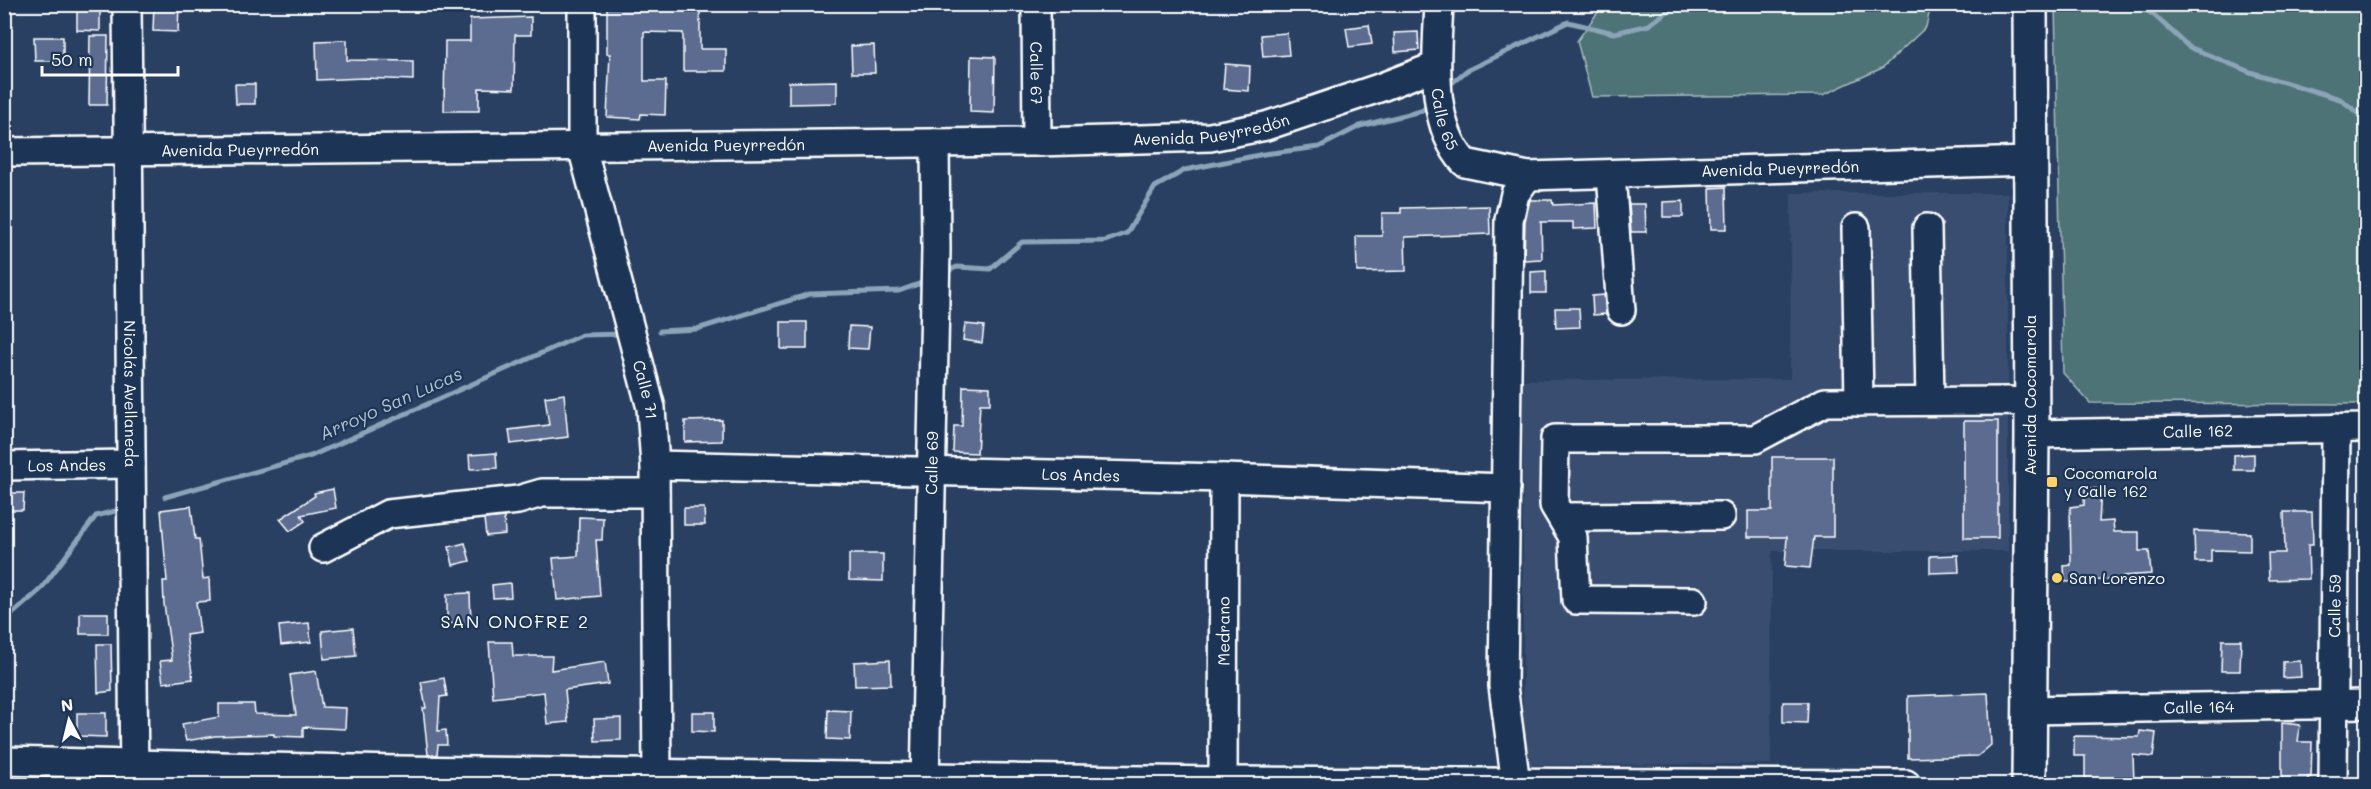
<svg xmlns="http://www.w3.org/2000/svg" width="2371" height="789" viewBox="0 0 2371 789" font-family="Mali,sans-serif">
  <rect width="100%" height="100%" fill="#294062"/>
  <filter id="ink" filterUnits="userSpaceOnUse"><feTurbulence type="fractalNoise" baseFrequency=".0167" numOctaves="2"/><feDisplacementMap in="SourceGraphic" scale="12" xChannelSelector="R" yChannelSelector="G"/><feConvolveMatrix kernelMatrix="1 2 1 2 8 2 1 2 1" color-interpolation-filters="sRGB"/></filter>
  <g filter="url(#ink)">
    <polygon fill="#384d70" points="1791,193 2008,193 2008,551 1772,551 1771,764 1523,765 1523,380 1790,379"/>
    <g fill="#4d7376" stroke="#a6b9ba" stroke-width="1.5">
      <polygon points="1603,5 1603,4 1931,5 1926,27 1882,68 1823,95 1592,97 1577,41"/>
      <polygon points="2055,5 2366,5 2366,404 2090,403 2063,373"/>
    </g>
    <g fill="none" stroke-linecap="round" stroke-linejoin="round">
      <g stroke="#8ca4b8" stroke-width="5">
        <polyline points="1878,4 1880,9 1925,4"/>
        <polyline points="2137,4 2155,16 2189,47 2250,72 2340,99 2361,115 2366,124"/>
        <polyline points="1446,88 1466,71 1568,22 1614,33 1649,25 1677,4"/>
        <polyline points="943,273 957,267 990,269 1022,242 1105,241 1127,233 1155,187 1185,170 1264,154 1319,147 1360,126 1421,111 1430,103"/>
        <polyline points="660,331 697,329 810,294 899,291 927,281"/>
        <polyline points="165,497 311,456 582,335 624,334"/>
        <polyline points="4,621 41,589 96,516 123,509"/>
      </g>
    </g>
    <g fill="#5b6c90" stroke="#fff" stroke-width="1.5">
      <polygon points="154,4 179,4 178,32 153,31"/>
      <polygon points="649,4 700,4 700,49 726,49 726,71 683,71 683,33 644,32 644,81 666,81 665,115 641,114 640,119 607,117 610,54 607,54 607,8 649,7"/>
      <polygon points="77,7 100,7 100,31 77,30"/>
      <polygon points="531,17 531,35 515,35 514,89 479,88 479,111 444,111 445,41 470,41 470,19"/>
      <polygon points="1369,25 1372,44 1349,47 1346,28"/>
      <polygon points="1418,32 1419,50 1395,52 1394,33"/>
      <polygon points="1287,33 1289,55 1263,57 1261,35"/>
      <polygon points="90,36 108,36 107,105 89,105"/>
      <polygon points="34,37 63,37 63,61 35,61"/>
      <polygon points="347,40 347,60 413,61 413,80 364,78 317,80 316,41"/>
      <polygon points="874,45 875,73 852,73 851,46"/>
      <polygon points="971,56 995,57 994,113 970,112"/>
      <polygon points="1225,64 1250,66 1249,91 1223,89"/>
      <polygon points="837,81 837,103 789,104 789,82"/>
      <polygon points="235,84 255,84 255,104 236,104"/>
      <polygon points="1726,187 1727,229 1711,229 1710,188"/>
      <polygon points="1530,200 1552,200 1553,205 1596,203 1597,228 1573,229 1573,222 1541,222 1542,259 1524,260 1525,221"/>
      <polygon points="1683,201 1683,217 1663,217 1663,202"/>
      <polygon points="1629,204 1645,204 1646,232 1631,232"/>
      <polygon points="1489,206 1490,234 1405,237 1406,271 1357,272 1356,236 1382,236 1382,213 1401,213 1401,208"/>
      <polygon points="1546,271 1546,293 1531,293 1531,272"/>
      <polygon points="1604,295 1606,314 1593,315 1592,296"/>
      <polygon points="1555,308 1579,308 1580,327 1556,328"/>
      <rect x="781" y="322" width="26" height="27"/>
      <polygon points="965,324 984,326 982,343 963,340"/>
      <polygon points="849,326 870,327 868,349 848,348"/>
      <polygon points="963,386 990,387 990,404 980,404 977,453 953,452 954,426 962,426"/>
      <polygon points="564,394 568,437 511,444 509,430 549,425 545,397"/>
      <polygon points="722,420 722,441 685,442 685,421"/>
      <rect x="1964" y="421" width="34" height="117"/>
      <polygon points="496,453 497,468 470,469 469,455"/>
      <polygon points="2254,454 2254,470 2234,470 2234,455"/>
      <polygon points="1772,457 1833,457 1833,537 1814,537 1810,568 1785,566 1787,537 1748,537 1748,511 1772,511"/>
      <polygon points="2085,488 2101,489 2099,522 2113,521 2114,532 2139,532 2139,551 2149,551 2151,574 2123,576 2123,579 2065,582 2064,566 2071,565 2070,507 2084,505"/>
      <polygon points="333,489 336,508 301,515 305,521 290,531 280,519 315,496 314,493"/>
      <polygon points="4,493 24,493 23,510 4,510"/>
      <polygon points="191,506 195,539 199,539 203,579 209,578 210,601 196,602 200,633 186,635 193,679 163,683 160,661 172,660 164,604 163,581 167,581 161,510"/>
      <polygon points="684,508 704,508 705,525 684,525"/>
      <polygon points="2284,512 2312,512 2313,545 2308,545 2309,579 2269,580 2268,553 2285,553"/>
      <polygon points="504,517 505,534 486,536 484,519"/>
      <polygon points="579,517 603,518 602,540 596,540 600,596 557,600 553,558 578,556"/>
      <polygon points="2194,531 2250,533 2250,551 2211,550 2211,562 2195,562"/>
      <polygon points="465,543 470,561 453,565 449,547"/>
      <polygon points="849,554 883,554 883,581 849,580"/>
      <polygon points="1958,555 1959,572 1930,573 1930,556"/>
      <polygon points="510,583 511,597 493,598 492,585"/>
      <polygon points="470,593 471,623 447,624 447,594"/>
      <rect x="80" y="613" width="28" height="21"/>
      <polygon points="309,623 311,642 281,645 279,626"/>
      <polygon points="353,628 356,656 324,659 322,631"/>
      <polygon points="2222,640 2241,640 2240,671 2221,671"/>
      <polygon points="489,642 512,642 513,656 552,656 551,670 605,662 608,684 565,690 568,722 547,724 544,692 493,698"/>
      <polygon points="97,644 111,644 112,691 98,693"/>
      <polygon points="890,660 891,685 855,686 854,662"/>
      <polygon points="2300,661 2301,677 2283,678 2283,662"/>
      <polygon points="316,671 322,707 346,708 345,729 303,727 303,737 274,736 274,734 215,736 186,741 182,724 219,717 219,704 254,704 255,714 296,715 290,675"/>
      <polygon points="444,678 447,696 440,697 438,731 446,730 447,745 438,745 437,755 428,755 423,708 426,708 421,682"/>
      <polygon points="1988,693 1991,745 1978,756 1908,758 1908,696"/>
      <polygon points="1783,702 1808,702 1807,723 1783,722"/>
      <polygon points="828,710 851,711 850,740 827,739"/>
      <polygon points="692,712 714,712 714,732 692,731"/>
      <polygon points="77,713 106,713 106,737 77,736"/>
      <polygon points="621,718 621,740 595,741 594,719"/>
      <polygon points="2282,723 2300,725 2298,742 2312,742 2311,777 2308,777 2308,784 2282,784"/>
      <polygon points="2140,731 2156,733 2153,757 2133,755 2134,784 2085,784 2085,756 2074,756 2074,736 2139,737"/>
    </g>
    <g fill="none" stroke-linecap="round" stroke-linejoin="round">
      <g stroke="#fff" stroke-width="32">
        <g id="minor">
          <path id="s1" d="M127 4 134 784"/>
          <path id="s2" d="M582 4V147L651 408 655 465 657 784"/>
          <path id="s3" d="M1036 4 1037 142"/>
          <path id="s4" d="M1439 4C1437 54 1428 123 1465 163L1528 176 2030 161"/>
          <path id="s5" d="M4 152 1037 142 1210 137 1266 126 1379 88 1436 66"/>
          <polyline points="1611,174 1621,310"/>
          <polyline points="1856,228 1859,402"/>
          <polyline points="1927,228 1930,401"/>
          <path id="s6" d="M2032 434 2366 428"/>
          <path id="s7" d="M655 465 1224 478 1506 488"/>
          <path id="s8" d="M4 466 131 464"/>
          <polyline points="1562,517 1721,516"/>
          <polyline points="323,548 388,514 518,500 542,493 655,493"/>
          <polyline points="1693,601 1576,600 1573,537 1554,505 1555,439 1755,439 1825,402 2008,401 2030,403"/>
          <path id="s9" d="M2029 710 2366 704"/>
          <polyline points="4,761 398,770 1223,781 1906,784"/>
          <path id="s10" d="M925 784 936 250 935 143"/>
          <path id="s11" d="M1223 784 1224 478"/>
          <polyline points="1516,784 1503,686 1509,220 1515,194 1528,176"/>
          <path id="s12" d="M2333 784 2336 428"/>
        </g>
      </g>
      <g stroke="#fff" stroke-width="38">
        <polyline id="major" points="2029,784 2032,434 2030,4"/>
      </g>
      <use href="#minor" stroke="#1d3557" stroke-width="27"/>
      <use href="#major" stroke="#1d3557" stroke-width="33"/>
    </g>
  </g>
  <g fill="#ffd166" stroke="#1d3557" stroke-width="2">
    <rect x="2046" y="476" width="12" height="12" rx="3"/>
    <circle cx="2057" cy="578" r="6"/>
  </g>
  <g text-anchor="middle" stroke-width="4.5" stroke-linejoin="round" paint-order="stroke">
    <g font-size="16" fill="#fff" stroke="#1d3557">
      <text dy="6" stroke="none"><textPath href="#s3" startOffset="69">Calle 67</textPath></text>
      <text dy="6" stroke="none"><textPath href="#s4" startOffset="116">Calle 65</textPath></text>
      <text dy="6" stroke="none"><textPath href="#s5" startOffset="1208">Avenida Pueyrredón</textPath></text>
      <text dy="6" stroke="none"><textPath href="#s5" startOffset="722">Avenida Pueyrredón</textPath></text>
      <text dy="6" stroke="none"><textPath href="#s5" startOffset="236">Avenida Pueyrredón</textPath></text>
      <text dy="6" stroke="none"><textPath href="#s4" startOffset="482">Avenida Pueyrredón</textPath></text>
      <text dy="6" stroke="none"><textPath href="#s2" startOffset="394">Calle 71</textPath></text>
      <text dy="6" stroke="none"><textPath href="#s1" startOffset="390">Nicolás Avellaneda</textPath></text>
      <text transform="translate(2030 395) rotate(-90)" y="6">Avenida Cocomarola</text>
      <text dy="6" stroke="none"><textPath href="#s6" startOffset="166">Calle 162</textPath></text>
      <text dy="6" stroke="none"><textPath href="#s10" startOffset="321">Calle 69</textPath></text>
      <text dy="6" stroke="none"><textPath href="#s8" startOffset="63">Los Andes</textPath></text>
      <text dy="6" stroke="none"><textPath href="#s7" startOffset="426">Los Andes</textPath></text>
      <text dy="6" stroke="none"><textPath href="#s12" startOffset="178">Calle 59</textPath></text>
      <text dy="6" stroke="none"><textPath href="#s11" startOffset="153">Medrano</textPath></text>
      <text dy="6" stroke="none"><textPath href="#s9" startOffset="170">Calle 164</textPath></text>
    </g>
    <g font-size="16" fill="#fff" stroke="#1d3557" text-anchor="start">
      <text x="2064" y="479">Cocomarola<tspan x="2064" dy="18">y Calle 162</tspan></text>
      <text x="2069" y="584">San Lorenzo</text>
    </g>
    <g font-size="18" font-style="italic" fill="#b3c2cf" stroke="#1d3557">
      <text transform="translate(391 404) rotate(-24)" y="6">Arroyo San Lucas</text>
    </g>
    <g font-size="18" letter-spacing="1.5" fill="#fff" stroke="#1d3557">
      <text x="515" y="628">SAN ONOFRE 2</text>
    </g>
  </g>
  <rect width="2371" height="789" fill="none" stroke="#1d3557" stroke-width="24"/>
  <rect x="12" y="12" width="2347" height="765" fill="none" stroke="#fff" stroke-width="2" filter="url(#ink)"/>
  <g transform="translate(69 720) rotate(353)" stroke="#1d3557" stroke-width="4.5" paint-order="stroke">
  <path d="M0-4.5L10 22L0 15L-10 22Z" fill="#ffffff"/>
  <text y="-9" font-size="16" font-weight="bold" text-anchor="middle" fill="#ffffff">N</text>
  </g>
  <path d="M42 66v9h136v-9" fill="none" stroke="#ffffff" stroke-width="3"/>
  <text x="51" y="66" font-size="18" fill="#ffffff" stroke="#1d3557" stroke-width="4.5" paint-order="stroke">50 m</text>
</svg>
